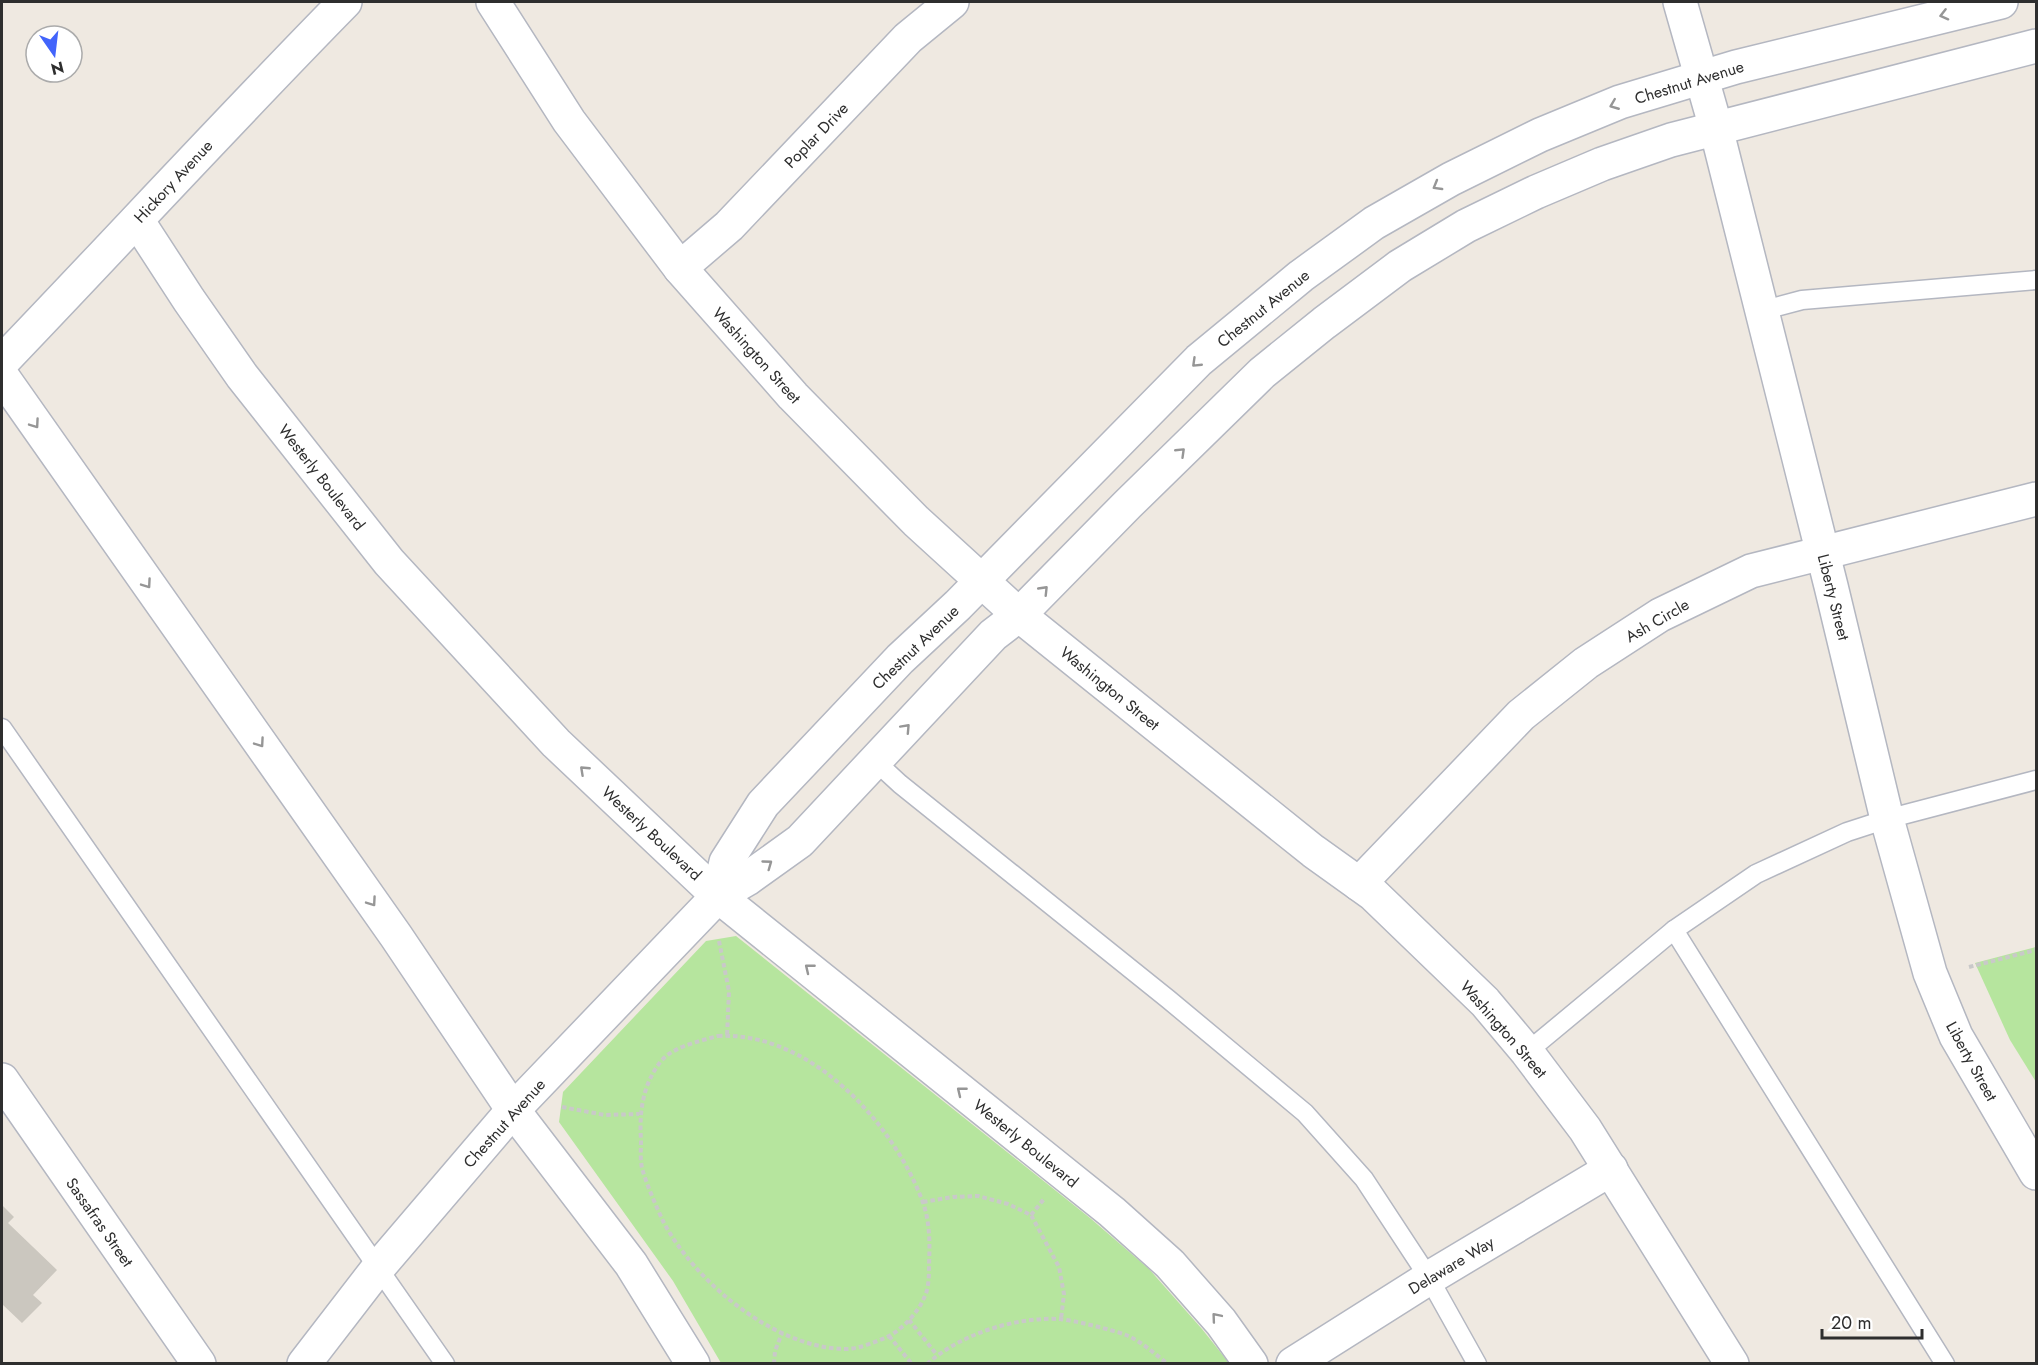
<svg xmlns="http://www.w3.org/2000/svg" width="2038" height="1365" viewBox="0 0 2038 1365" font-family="Jost,sans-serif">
  <rect width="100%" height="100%" fill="#efe9e1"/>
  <g fill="#b6e59e">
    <polygon points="736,936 1090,1218 1149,1269 1202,1329 1229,1363 721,1363 673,1281 559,1122 563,1092 706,941"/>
    <polygon points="2036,947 2036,1082 2010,1040 1975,963"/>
  </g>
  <polygon fill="#cbc7bf" points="2,1205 14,1217 8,1223 57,1270 33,1295 42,1303 22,1323 2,1304"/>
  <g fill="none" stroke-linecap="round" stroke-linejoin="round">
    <g stroke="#b4b7c1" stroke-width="21">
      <g id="service">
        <polyline points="1761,311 1802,300 2036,280"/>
        <polyline points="2,728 445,1364"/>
        <polyline points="875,761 900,784 1168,999 1305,1113 1364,1179 1429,1278 1477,1364"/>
        <polyline points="1674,930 1945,1364"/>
        <polyline points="1527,1052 1674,930 1756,874 1847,832 1887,819 2036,780"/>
      </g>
    </g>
    <g stroke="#b4b7c1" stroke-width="36">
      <g id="minor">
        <polyline points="493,2 569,121 680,268 793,396 916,521 1019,615 1313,851 1373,894 1485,1002 1527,1052 1585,1129 1732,1364"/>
        <polyline points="1680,2 1716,128 1831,586 1887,819 1930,973 1956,1036 2036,1173"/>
        <polyline points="137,220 189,300 242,376 389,562 556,743 718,896 1112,1212 1170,1264 1221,1322 1251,1364"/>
        <polyline points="680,268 729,226 908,38 952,2"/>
        <path d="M2 362C117 242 229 120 345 2"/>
        <polyline points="2,376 396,936 513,1110 631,1264 693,1364"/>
        <polyline points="1359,884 1521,715 1586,663 1660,615 1751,571 2036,499"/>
        <polyline points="718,896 726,862 763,804 900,659 958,605 1199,360 1301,276 1374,223 1451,179 1540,135 1620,102 1736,67 2001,2"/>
        <polyline points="2,1080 199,1364"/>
        <polyline points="304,1364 378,1268 513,1110 718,896 747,879 800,841 993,635 1019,615 1128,504 1262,373 1324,323 1400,266 1466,226 1536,192 1602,164 1671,140 2036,46"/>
        <polyline points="1293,1364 1429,1278 1611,1169"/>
      </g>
    </g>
    <g stroke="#c9c9c9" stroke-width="4" stroke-dasharray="4.5 3" stroke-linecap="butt">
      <polyline points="719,941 729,991 727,1036"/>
      <polyline points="1969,967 2036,950"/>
      <path d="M718 1036C809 1031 892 1121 922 1200 930 1220 930 1244 929 1265 929 1275 929 1289 924 1298 917 1314 901 1331 885 1338 872 1343 859 1349 845 1349 774 1348 694 1281 663 1221 656 1206 646 1183 642 1168 640 1159 641 1149 641 1140 639 1111 643 1083 662 1060 675 1046 700 1041 718 1036Z"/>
      <polyline points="562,1107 605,1115 639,1114"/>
      <polyline points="923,1202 953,1197 978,1196 1008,1204 1031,1215 1059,1267 1064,1294 1061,1319"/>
      <polyline points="1031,1215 1044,1199"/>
      <polyline points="909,1320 937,1355"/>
      <polyline points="889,1336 912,1364"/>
      <polyline points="774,1364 775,1351 782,1333"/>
      <path d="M927 1364C961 1334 1014 1317 1059 1319 1073 1320 1113 1330 1126 1335 1141 1341 1156 1355 1168 1364"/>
    </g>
    <use href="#service" stroke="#fff" stroke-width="18"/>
    <use href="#minor" stroke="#fff" stroke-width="33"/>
  </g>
  <defs><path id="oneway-chevron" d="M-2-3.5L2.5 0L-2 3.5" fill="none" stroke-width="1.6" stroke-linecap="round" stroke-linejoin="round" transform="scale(1.5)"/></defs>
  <g stroke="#969696">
    <use href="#oneway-chevron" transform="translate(1944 15) rotate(166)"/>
    <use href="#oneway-chevron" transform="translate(1614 105) rotate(158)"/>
    <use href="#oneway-chevron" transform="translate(1437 186) rotate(150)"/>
    <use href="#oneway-chevron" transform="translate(1196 363) rotate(136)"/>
    <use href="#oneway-chevron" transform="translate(35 424) rotate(55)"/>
    <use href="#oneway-chevron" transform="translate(1181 452) rotate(-44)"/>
    <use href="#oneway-chevron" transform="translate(147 584) rotate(55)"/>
    <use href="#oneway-chevron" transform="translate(1044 590) rotate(-46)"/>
    <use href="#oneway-chevron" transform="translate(906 728) rotate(-47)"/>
    <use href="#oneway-chevron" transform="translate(260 743) rotate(55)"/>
    <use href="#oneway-chevron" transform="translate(584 770) rotate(-137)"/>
    <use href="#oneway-chevron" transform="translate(768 864) rotate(-36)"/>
    <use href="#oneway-chevron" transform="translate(372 902) rotate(55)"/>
    <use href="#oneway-chevron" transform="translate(809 968) rotate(-141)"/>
    <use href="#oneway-chevron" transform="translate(961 1091) rotate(-141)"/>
    <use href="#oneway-chevron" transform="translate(1216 1317) rotate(-130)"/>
  </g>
  <g text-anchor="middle" stroke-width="5" stroke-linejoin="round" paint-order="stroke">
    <g font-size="16" fill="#2e2e2e" stroke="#fff">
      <text transform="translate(1689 82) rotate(-17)" y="6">Chestnut Avenue</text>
      <text transform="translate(816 135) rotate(-46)" y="6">Poplar Drive</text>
      <text transform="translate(173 181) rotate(-47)" y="6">Hickory Avenue</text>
      <text transform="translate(1263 308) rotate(-39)" y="6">Chestnut Avenue</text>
      <text transform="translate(757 355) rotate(48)" y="6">Washington Street</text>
      <text transform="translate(322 477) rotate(52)" y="6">Westerly Boulevard</text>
      <text transform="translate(1834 597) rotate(76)" y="6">Liberty Street</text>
      <text transform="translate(1657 620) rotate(-30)" y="6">Ash Circle</text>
      <text transform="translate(915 647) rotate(-44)" y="6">Chestnut Avenue</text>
      <text transform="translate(1110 688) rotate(39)" y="6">Washington Street</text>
      <text transform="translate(652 833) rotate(43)" y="6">Westerly Boulevard</text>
      <text transform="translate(1504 1029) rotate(49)" y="6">Washington Street</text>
      <text transform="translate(1972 1061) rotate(61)" y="6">Liberty Street</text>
      <text transform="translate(504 1123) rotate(-48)" y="6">Chestnut Avenue</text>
      <text transform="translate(1026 1143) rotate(39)" y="6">Westerly Boulevard</text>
      <text transform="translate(100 1222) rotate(55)" y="6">Sassafras Street</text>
      <text transform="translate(1451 1265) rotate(-31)" y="6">Delaware Way</text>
    </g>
  </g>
  <rect width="2038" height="1365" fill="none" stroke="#2e2e2e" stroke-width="6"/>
  <g transform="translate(54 54) rotate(166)"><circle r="28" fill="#ffffff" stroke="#ababab" stroke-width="1.5"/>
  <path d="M0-4.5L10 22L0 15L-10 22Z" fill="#4264fb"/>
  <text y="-9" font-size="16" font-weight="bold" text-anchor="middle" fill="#2e2e2e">N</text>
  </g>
  <path d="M1822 1329v9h100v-9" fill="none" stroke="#2e2e2e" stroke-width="3"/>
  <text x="1831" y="1329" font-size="18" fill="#2e2e2e" stroke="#ffffff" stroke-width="4.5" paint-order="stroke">20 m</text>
</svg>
